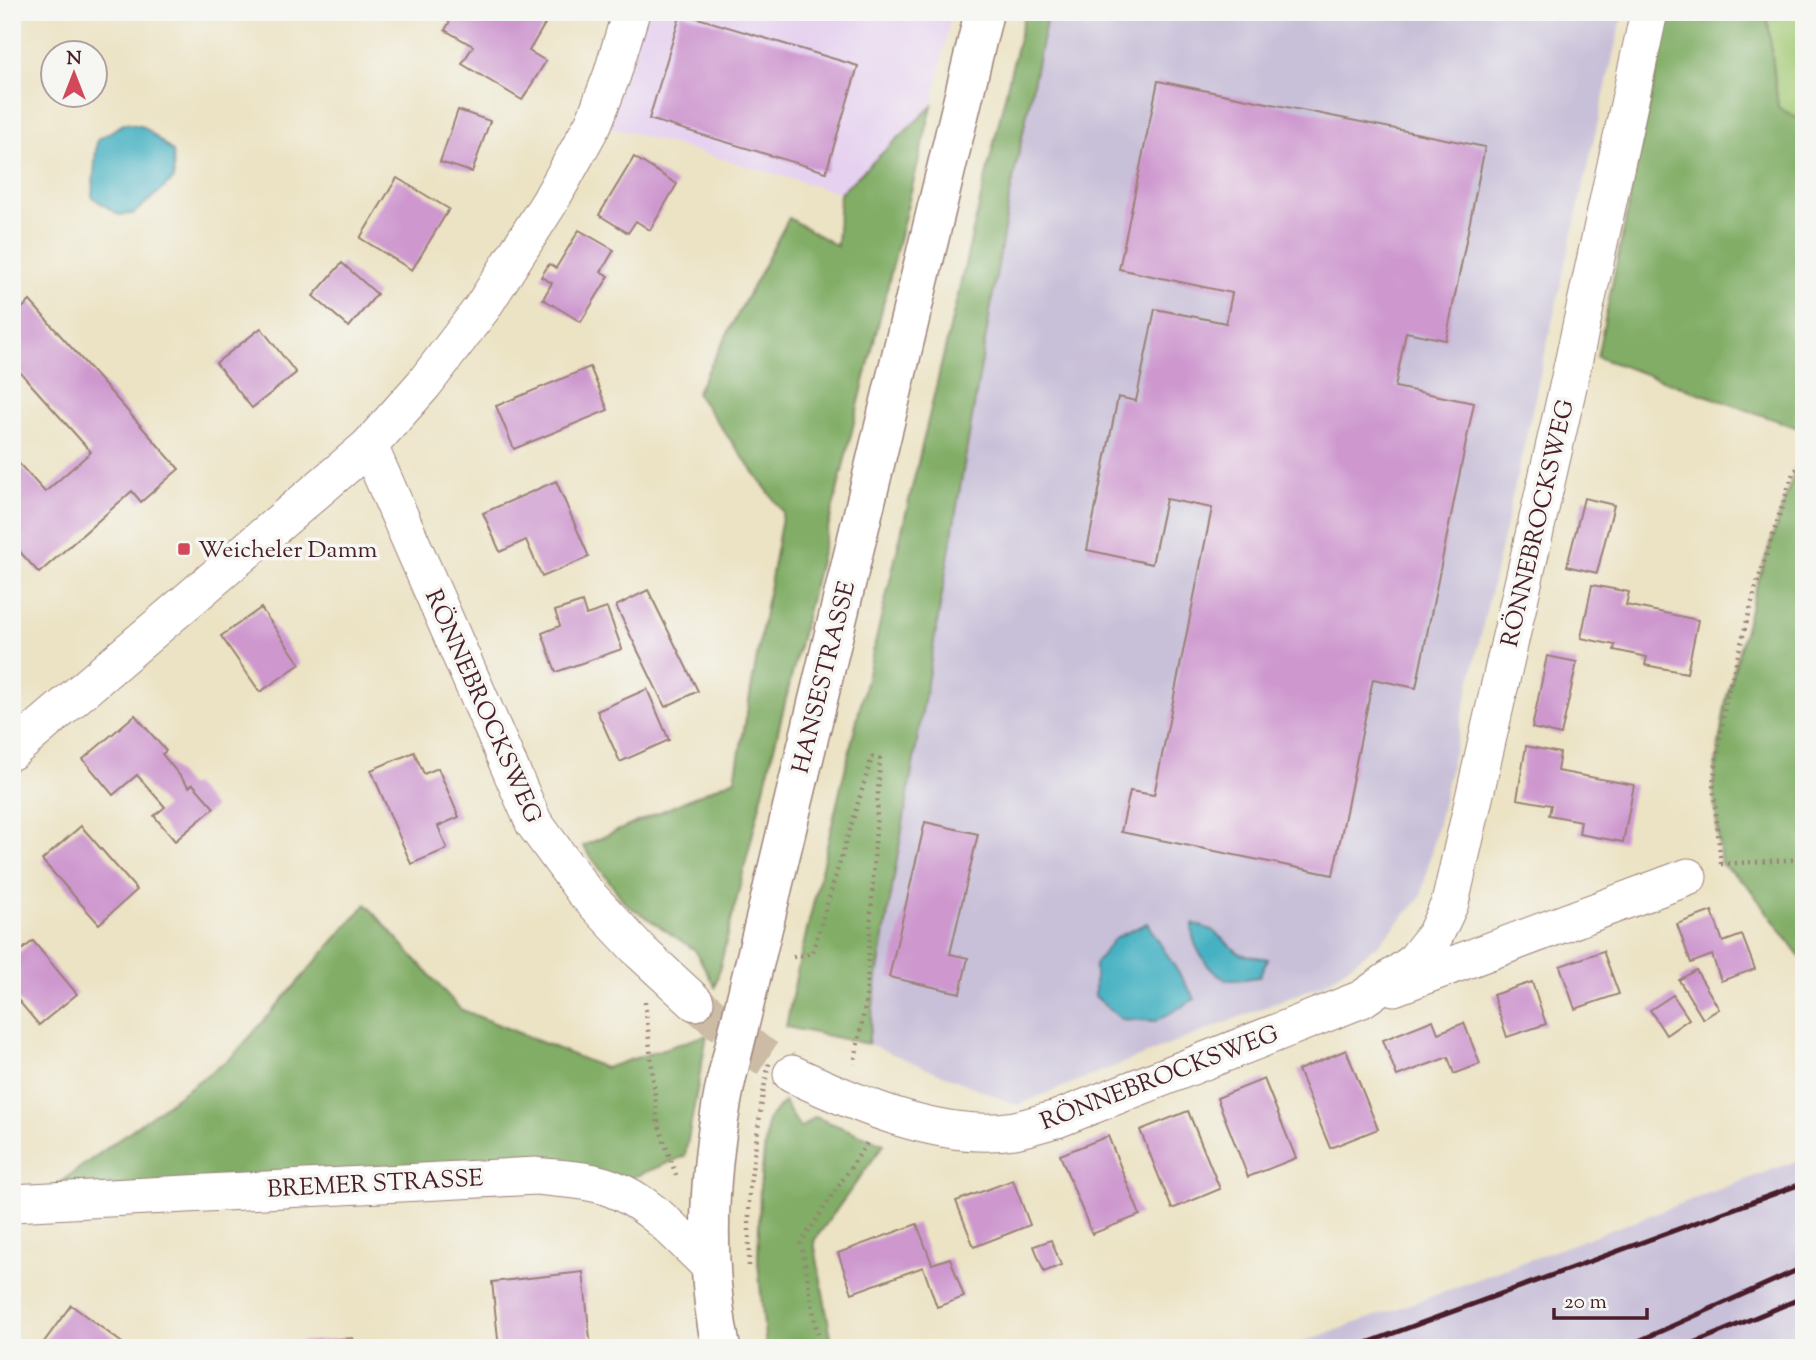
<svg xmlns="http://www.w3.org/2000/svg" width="1816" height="1360" viewBox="0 0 1816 1360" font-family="'Sorts Mill Goudy',serif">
  <rect width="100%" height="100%" fill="#f6f6f2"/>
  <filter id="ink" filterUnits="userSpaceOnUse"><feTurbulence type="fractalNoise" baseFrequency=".0143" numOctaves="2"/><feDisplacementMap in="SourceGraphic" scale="14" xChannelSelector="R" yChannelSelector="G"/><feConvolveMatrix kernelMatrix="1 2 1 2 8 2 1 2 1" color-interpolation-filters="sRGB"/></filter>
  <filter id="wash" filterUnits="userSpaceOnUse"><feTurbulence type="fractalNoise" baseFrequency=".00686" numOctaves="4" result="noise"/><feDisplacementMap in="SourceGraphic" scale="28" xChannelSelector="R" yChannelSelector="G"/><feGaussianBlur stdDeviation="1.57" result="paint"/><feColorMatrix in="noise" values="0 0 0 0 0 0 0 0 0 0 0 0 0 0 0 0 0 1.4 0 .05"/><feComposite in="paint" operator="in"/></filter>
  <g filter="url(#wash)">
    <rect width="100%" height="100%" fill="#ece3c4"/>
    <polygon fill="#e6d2f0" points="631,12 952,12 932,106 840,193 594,122"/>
    <g fill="#c8bfd8">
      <polygon points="1048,12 1623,12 1421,897 1380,943 1326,983 1017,1105 868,1044 877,977 1009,200"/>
      <polygon points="1804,1158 1804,1342 1791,1348 1285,1348 1413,1303"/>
    </g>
    <polygon fill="#a2c975" stroke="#767450" stroke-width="2" points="1767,12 1804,12 1804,122 1778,108"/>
    <g fill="#81ad66" stroke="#666648" stroke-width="2">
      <polygon points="1025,12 1048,12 1009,200 877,977 868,1044 786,1027 797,972"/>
      <polygon points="1669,12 1767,12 1778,107 1804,122 1804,430 1597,357"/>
      <polygon points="932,106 715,987 695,950 626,904 583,846 735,779 783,512 696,393 789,218 837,246 840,193"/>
      <polygon points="1804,442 1804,962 1747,885 1721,864 1713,784 1726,700 1756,587"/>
      <polygon points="366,904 460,1009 605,1068 707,1035 685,1156 609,1187 32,1203 234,1055"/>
      <polygon points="784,1102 800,1128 815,1117 884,1144 814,1241 833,1348 766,1348 758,1262 760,1187 768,1119"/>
    </g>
    <g fill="#45b1c2" stroke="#486876" stroke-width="2">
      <polygon points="125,123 144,127 173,152 174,179 133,214 119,215 92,197 97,140"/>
      <polygon points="1147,923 1195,999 1156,1021 1121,1019 1095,996 1095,964 1115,938"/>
      <path d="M1193 924 1212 930 1240 954 1268 959 1259 977C1249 978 1234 982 1225 979 1208 972 1189 942 1193 924Z"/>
    </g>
    <g id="blocks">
      <g fill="#ce98cf">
        <polygon points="455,12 493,12 507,20 512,12 529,12 546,22 529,51 546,61 522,100 462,64 473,46 445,30"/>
        <polygon points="681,13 858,66 826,172 649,119"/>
        <polygon points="1158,81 1485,147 1446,340 1406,332 1395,387 1474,403 1416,688 1373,679 1333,875 1121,832 1130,791 1154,795 1212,508 1166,499 1152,564 1087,550 1118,397 1136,401 1155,309 1226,323 1232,293 1119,269"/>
        <polygon points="458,110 490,121 472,172 440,162"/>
        <polygon points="634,157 677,184 650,230 636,221 628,233 599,215"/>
        <polygon points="397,178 449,209 412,270 360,238"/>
        <polygon points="579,230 614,250 601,272 609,276 581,322 543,299 552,283 541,277 549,264 556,268"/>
        <polygon points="342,263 377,294 349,327 313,296"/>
        <polygon points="30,301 179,469 141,502 132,491 39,573 12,543 12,456 45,492 91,452 12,363 12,317"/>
        <polygon points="261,328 296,373 252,408 216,363"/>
        <polygon points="590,367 608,410 514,449 496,406"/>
        <polygon points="556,481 589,557 542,577 526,540 500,552 483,513"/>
        <polygon points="1584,498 1614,505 1597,573 1567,566"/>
        <polygon points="1592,585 1629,592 1626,605 1698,620 1687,673 1645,665 1647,657 1614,650 1615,645 1581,638"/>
        <polygon points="648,590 698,691 665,707 616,606"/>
        <polygon points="582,602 586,615 607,608 622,649 556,672 542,633 560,626 555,611"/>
        <polygon points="261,608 300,664 260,692 221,636"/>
        <polygon points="1547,656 1577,662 1561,735 1532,728"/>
        <polygon points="647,689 669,740 620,762 597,711"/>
        <polygon points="135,715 166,751 162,754 189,787 193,784 214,808 175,841 154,816 165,807 137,775 113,795 83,759"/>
        <polygon points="1526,746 1560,753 1557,771 1634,785 1623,842 1579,834 1581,821 1549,815 1551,805 1517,799"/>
        <polygon points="414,752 424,774 438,768 459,817 438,826 447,849 411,864 371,770"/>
        <polygon points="925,822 978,834 950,954 968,958 960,993 889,977"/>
        <polygon points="81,826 137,890 99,924 42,860"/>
        <polygon points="1712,911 1723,942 1742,935 1755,969 1721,981 1712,955 1691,963 1677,924"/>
        <polygon points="33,941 77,994 39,1025 12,993 12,958"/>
        <polygon points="1603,951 1619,994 1575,1009 1560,966"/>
        <polygon points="1696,970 1719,1009 1703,1019 1679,980"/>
        <polygon points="1532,982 1546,1024 1507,1037 1493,995"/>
        <polygon points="1673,995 1689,1019 1666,1035 1650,1010"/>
        <polygon points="1433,1020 1438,1033 1464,1023 1480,1064 1454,1074 1448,1057 1397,1076 1383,1040"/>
        <polygon points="1346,1050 1378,1129 1330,1148 1298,1070"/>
        <polygon points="1264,1079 1296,1158 1248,1177 1217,1098"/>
        <polygon points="1188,1111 1220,1189 1172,1209 1140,1130"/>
        <polygon points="1108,1136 1140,1215 1092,1234 1060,1155"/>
        <polygon points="1013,1180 1030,1225 974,1247 956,1201"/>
        <polygon points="917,1224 932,1264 950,1258 964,1297 937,1307 923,1267 852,1293 838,1253"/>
        <polygon points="1051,1240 1061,1265 1044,1272 1034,1246"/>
        <polygon points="583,1272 591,1348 499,1348 492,1282"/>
        <polygon points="71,1305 129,1348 41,1346"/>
        <polygon points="353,1338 354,1348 284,1348 284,1343"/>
      </g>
    </g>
  </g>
  <g filter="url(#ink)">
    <use href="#blocks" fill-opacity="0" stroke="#9b8178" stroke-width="2"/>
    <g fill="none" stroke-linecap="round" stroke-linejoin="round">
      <polyline stroke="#ccbca5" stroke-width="37" stroke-dasharray="37 18" stroke-linecap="butt" points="695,1002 757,1052 792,1074"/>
      <g stroke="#9b8178" stroke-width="39">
        <g id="minor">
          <polyline points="369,446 534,823 583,890 641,952 695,1002"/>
          <polyline points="12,751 369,446 424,384 482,308 549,203 594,122 612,75 631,12"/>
          <polyline points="1394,987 1688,877"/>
          <path d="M792 1074C857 1104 942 1142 1015 1130 1029 1127 1043 1122 1057 1119L1362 999 1413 963 1435 935 1450 903 1567 391 1649 12"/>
          <path d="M12 1203 536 1176C560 1179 588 1179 611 1188 651 1203 679 1237 709 1265"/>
        </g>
      </g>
      <g stroke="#9b8178" stroke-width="41">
        <g id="major">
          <polyline points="749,986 984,12"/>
          <path d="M721 1348C703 1259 708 1170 726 1081"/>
        </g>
      </g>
      <g stroke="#9b8178" stroke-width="4.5" stroke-dasharray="2 5" stroke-linecap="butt">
        <polyline points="1721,864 1713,784 1726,700 1756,587 1793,473 1804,461"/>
        <polyline points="1721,864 1804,859"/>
        <polyline points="793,957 812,953 872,757 880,759 866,1001 854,1064"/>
        <polyline points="645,1002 658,1124 676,1175"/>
        <polyline points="749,1266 749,1192 763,1093"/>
        <polyline points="820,1348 801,1243 867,1143"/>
      </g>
      <use href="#minor" stroke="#fff" stroke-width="37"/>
      <use href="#major" stroke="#fff" stroke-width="38"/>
      <g stroke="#4a1f2b" stroke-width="5">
        <polyline points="1353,1348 1804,1183"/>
        <polyline points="1623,1348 1804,1267"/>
        <polyline points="1682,1348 1804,1297"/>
      </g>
      <g stroke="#9b8178" stroke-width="41" stroke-linecap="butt">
        <polyline id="major-bridge" points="726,1081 749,986"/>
      </g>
      <polyline stroke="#9b8178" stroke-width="4.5" stroke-dasharray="2 5" stroke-linecap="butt" points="763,1093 769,1063"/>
      <use href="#major-bridge" stroke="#fff" stroke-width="38"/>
    </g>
  </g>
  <rect fill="#d1495b" stroke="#f6f6f2" stroke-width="2.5" x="177" y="542" width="14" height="14" rx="3.5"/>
  <g text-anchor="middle" stroke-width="7" stroke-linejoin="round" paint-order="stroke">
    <g font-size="24" fill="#4a1f2b" stroke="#f6f6f2">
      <text transform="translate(1537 523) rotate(-77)" y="8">RÖNNEBROCKSWEG</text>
      <text transform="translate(823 677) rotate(-76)" y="8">HANSESTRASSE</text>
      <text transform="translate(484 706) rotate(66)" y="8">RÖNNEBROCKSWEG</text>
      <text transform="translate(1159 1077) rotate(-21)" y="8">RÖNNEBROCKSWEG</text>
      <text transform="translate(375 1183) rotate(-3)" y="8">BREMER STRASSE</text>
    </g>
    <g font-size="24" fill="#4a1f2b" stroke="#f6f6f2" text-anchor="start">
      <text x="198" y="557">Weicheler Damm</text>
    </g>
  </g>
  <rect width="1816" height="1360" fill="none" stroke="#f6f6f2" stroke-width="42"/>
  <g transform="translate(74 74)"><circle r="33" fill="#f6f6f2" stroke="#b1a0a2" stroke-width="2"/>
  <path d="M0-5L12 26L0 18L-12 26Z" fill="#d1495b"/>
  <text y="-10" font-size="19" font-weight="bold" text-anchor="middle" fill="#4a1f2b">N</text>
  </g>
  <path d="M1554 1308v10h93v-10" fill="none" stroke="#4a1f2b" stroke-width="3.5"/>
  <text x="1564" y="1308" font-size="21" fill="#4a1f2b" stroke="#f6f6f2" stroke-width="5" paint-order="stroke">20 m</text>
</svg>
